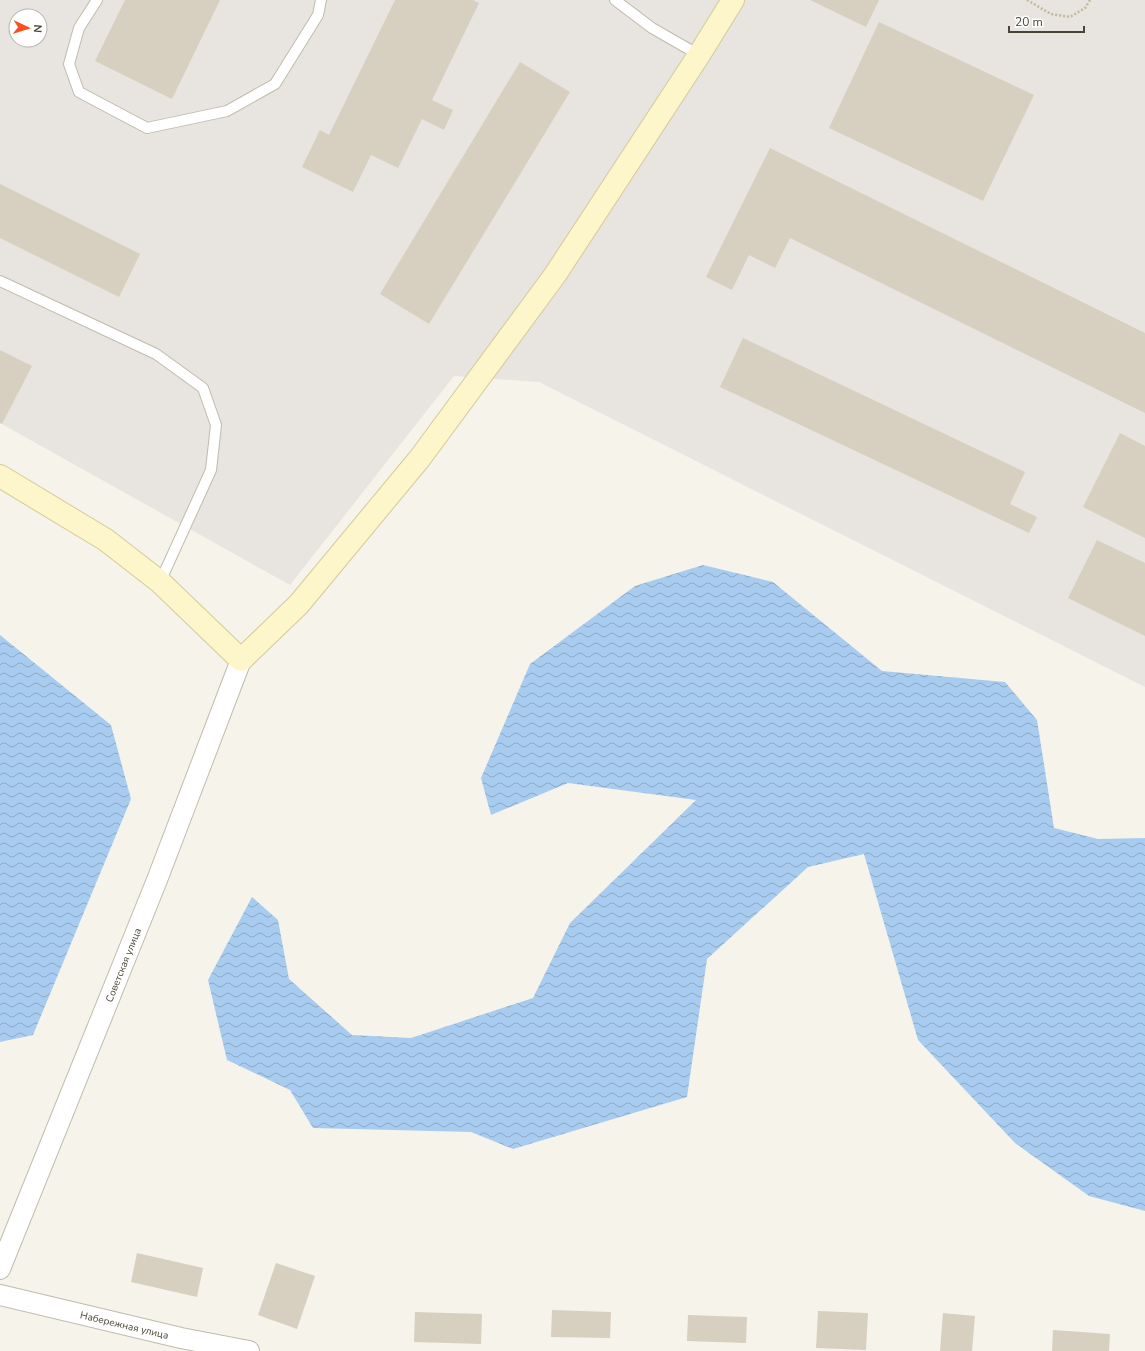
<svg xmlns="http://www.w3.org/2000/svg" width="1145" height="1351" viewBox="0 0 1145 1351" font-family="'Nunito Sans',sans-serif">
  <defs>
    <pattern id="water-waves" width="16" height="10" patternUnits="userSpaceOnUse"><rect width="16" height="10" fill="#a8ccf0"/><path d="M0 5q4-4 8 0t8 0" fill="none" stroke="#8ba7c3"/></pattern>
  </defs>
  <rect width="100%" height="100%" fill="#f5f3ea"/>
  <path fill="#e8e4df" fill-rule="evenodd" d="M0 0H1145V687L539 382 454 376 290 585 0 423ZM16 16H40V40H16Z"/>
  <g fill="url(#water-waves)">
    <polygon points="703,565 773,582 882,671 1005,682 1037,720 1054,828 1098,839 1145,838 1145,1211 1089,1196 1015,1143 918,1040 864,854 808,867 707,959 687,1097 513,1149 471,1132 313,1128 290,1090 227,1060 208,980 252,897 278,920 289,979 352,1035 411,1038 533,998 570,923 696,800 568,783 491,815 481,778 530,664 635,586"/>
    <polygon points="0,635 111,725 131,799 33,1035 0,1042"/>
  </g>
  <g fill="#d7d0c0">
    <polygon points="125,0 220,0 172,99 95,61"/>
    <polygon points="395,0 473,0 479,3 432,100 453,110 444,130 422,119 398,168 371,155 353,192 302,167 320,130 329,135"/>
    <polygon points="810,0 879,0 866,27"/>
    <polygon points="879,22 1034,95 983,201 829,128"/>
    <polygon points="520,62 570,92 429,324 380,294"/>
    <polygon points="770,148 1145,333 1145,413 790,238 775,268 749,255 732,290 706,277"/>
    <polygon points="0,184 140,254 119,297 0,238"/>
    <polygon points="743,338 1025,472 1010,504 1037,517 1029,533 720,387"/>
    <polygon points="0,350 32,366 2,424 0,423"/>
    <polygon points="1120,433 1145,446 1145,538 1083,507"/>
    <polygon points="1097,540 1145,563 1145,636 1068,598"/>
    <polygon points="137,1253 203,1268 197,1297 131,1282"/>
    <polygon points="276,1263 315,1276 297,1329 258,1315"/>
    <polygon points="552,1310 611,1312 610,1338 551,1337"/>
    <polygon points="818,1311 868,1313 866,1350 816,1348"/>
    <polygon points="415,1312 482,1314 481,1344 414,1342"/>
    <polygon points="943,1313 975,1316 972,1351 940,1351"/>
    <polygon points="688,1315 747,1317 746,1343 687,1341"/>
    <polygon points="1053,1330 1110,1334 1109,1351 1052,1351"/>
  </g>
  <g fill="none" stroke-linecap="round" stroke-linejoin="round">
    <g stroke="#c1bbad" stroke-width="12">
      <g id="lane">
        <polyline points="97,0 79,28 69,64 79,92 147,128 227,111 275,84 318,15 321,0"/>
        <polyline points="615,0 652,28 699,55"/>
        <polyline points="0,281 156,354 203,388 216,425 211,470 160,582"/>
      </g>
    </g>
    <g stroke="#c1bbad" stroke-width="22">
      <g id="street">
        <path id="s1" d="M0 1269 157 880 241 660"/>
        <path id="s2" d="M0 1295 181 1338 249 1351"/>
      </g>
    </g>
    <g stroke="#d4ca9a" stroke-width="24">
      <polyline id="secondary" points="0,476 106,540 160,582 241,660 299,604 420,458 555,275 699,55 733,0"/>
    </g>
    <polyline stroke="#c2b99e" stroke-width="2.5" stroke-dasharray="2 2" stroke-linecap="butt" points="1027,0 1051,14 1070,17 1085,8 1090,0"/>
    <use href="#lane" stroke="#fff" stroke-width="10"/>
    <use href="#street" stroke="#fff" stroke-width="20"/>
    <use href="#secondary" stroke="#fef6cb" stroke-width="22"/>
  </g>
  <g text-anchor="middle" stroke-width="3" stroke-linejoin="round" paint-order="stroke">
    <g font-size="10" fill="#494438" stroke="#fff">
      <text dy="4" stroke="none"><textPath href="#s1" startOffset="328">Советская улица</textPath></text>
      <text dy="4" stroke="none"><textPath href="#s2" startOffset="128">Набережная улица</textPath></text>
    </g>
  </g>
  <g transform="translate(28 28) rotate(94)"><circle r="19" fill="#ffffff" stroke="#b6b4af"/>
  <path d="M0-3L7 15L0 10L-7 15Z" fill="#f7531f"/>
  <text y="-6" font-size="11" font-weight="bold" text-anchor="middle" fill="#494438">N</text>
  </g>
  <path d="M1009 26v6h75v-6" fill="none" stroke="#494438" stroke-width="2"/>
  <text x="1015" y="26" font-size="12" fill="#494438" stroke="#ffffff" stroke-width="3" paint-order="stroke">20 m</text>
</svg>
